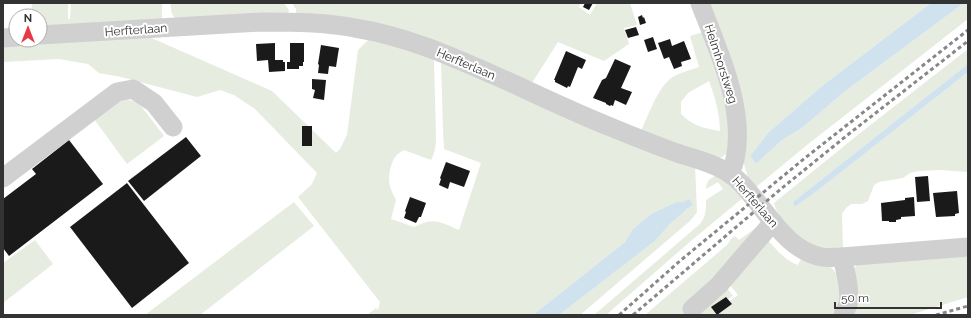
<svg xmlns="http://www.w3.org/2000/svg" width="971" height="318" viewBox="0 0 971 318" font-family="Raleway,sans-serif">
  <rect width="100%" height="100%" fill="#fff"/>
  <g fill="#e6ecdf" fill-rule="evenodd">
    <polygon points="32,3 68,3 68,19 70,19 71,3 162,3 162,21 40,28 40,16 31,16"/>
    <polygon points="170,3 284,3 289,10 288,14 176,20 172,14"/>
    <polygon points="292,3 581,3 579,7 590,15 597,3 630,3 637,25 624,28 629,44 604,61 558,42 530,86 296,14 296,8 295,8"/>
    <polygon points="707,3 931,3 822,86 769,132 750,156 756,164 782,140 802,128 844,92 964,3 968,3 968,19 807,145 755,188 748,178 744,164 743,131"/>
    <path d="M707 31 724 77 732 133 727 153 722 157 715 158 641 131C648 116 657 90 670 79 678 73 690 70 699 67L690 36ZM709 81C715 97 720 114 720 131 706 129 691 125 681 114V102L688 93Z"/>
    <path d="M147 36 272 91 336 153 340 149 347 135 358 50 370 38 432 56 434 62 436 137C436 145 435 153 431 160L404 150C403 151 400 152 399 153 392 158 389 171 389 179 389 187 393 194 396 200L391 219 414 227C434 217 439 221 459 230L481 163 444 149 443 131 441 61 695 165 697 212 695 215 690 221 580 315H559L655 241 669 225 687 209 693 205 683 202H676L651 214 632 230 625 242 533 315H367L376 308 378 310 380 302 298 197 312 184 317 173 255 109 234 95 220 90 197 97 121 77 99 73 88 64 59 59 3 62V44Z"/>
    <path d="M968 49V64L793 202V204L796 206 821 188 968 72V172L940 170 919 171 910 173 903 178 879 182 874 185 868 201 862 204H851L846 208 842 214 843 249C836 249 827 249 821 248 809 245 785 226 779 215 777 212 775 207 774 203L859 134Z"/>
    <polygon points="124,99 138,102 164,136 127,164 94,119 119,100"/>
    <path d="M715 176H718L744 197 692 240 606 315H594L700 224C706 217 706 209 706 200L723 189 718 182 706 189C706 182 709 179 715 176Z"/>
    <polygon points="294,202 314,226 200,315 145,315"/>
    <polygon points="764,222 689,311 684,315 645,315 727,245 731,239 735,236 739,240"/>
    <path d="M765 237C774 247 784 260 798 265L802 257 830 266 840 278 842 296 835 313 833 315H718L732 304 730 301 738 295 727 281Z"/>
    <polygon points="35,240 53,264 3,303 3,263"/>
    <polygon points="968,251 968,297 910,315 849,315 852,271 856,266 859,262"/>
    <polygon points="724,284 733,296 728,299 726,297 712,307 717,315 699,315"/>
  </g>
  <g fill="#cfe2ee">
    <polygon points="931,3 964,3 844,92 802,128 782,140 756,164 750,156 769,132 822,86"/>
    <polygon points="968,64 968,72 821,188 796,206 794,206 793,202"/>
    <polygon points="689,199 693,205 687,209 669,225 655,241 559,315 533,315 625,242 632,230 651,214 676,202 683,202"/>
  </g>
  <g fill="#1a1a1a">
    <polygon points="585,3 593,3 589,10 583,7"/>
    <polygon points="642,15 643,18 644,17 646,23 640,25 638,17"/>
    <polygon points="636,27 639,35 628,38 625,30"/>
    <polygon points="653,37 657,49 648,52 644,40"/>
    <polygon points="670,39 672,46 684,41 691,59 681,62 682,66 674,69 669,57 664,59 658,43"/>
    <polygon points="275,43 275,60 283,60 283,62 285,62 285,71 269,72 268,60 257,61 256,44"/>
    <polygon points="290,43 304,43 304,62 303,62 303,66 299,66 299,69 287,69 287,62 290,62"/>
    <polygon points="321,45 339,48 336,67 329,66 328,74 318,73 319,65 318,64"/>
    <polygon points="566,51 586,60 582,69 578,67 570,87 568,86 567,88 555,82 555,80 554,80"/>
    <polygon points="615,59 631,66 621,88 632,92 626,105 615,100 613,106 611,105 610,106 606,104 606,103 593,98 602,80 606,78"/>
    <polygon points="312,79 326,80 324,100 313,98 315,90 312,89"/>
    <rect x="302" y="126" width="10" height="20"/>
    <polygon points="186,137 201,156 144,201 128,181"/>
    <polygon points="69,140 103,184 9,256 3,248 3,199 36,174 32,169"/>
    <polygon points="446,162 470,171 464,187 450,182 448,189 439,185 441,179 440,178"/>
    <polygon points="928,176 930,201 917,202 915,177"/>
    <polygon points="127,183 189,263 132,308 70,227"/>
    <polygon points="957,191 959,213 955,214 955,216 936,217 933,193"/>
    <polygon points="410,197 426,203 421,217 419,217 416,223 404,218 406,212 405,211"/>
    <polygon points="914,197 915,216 901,217 901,219 896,220 896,222 889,222 889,221 882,221 881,203 905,200 905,198"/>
    <polygon points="726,297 732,304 717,315 711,307"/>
  </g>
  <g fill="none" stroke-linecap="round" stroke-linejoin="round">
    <g stroke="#d0d0d0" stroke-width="19">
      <path d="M700 3C718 50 746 109 735 159 734 164 732 169 730 174"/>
      <path d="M40 35 262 22C293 22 324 22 355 28 412 37 464 62 516 85 548 100 580 115 613 128 635 137 657 146 680 154 696 159 716 164 730 174 740 180 746 189 753 197 772 220 790 251 822 257 828 258 835 257 842 257L968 247"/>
      <polyline points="3,38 16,37"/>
      <polyline points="3,178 117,92 133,89 154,103 173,127"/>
      <path d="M842 257C845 269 851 291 848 304 847 308 845 311 843 315"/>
      <polyline points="692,309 719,285 773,222"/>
    </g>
    <g stroke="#888" stroke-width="3" stroke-dasharray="4 3" stroke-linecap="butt">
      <polyline points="619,315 681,260 805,158 968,30"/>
      <polyline points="633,315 782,188 850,133 968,41"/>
      <polyline points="936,315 968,306"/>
    </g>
  </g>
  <g text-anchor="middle" stroke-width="4" stroke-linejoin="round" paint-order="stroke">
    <g font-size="12" fill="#333" stroke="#fff">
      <text transform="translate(136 30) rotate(-4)" y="4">Herfterlaan</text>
      <text transform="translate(466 64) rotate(23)" y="4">Herfterlaan</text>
      <text transform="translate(721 64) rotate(72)" y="4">Helmhorstweg</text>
      <text transform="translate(755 202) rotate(49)" y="4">Herfterlaan</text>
    </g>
  </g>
  <rect width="971" height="318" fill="none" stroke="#333333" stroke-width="8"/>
  <g transform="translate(28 28)"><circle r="19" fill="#ffffff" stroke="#adadad"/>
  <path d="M0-3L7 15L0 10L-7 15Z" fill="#e63946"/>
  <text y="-6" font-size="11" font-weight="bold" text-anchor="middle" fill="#333333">N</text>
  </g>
  <path d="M835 302v6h106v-6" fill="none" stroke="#333333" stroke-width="2"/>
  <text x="841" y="302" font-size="12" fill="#333333" stroke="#ffffff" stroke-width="3" paint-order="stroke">50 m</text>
</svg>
